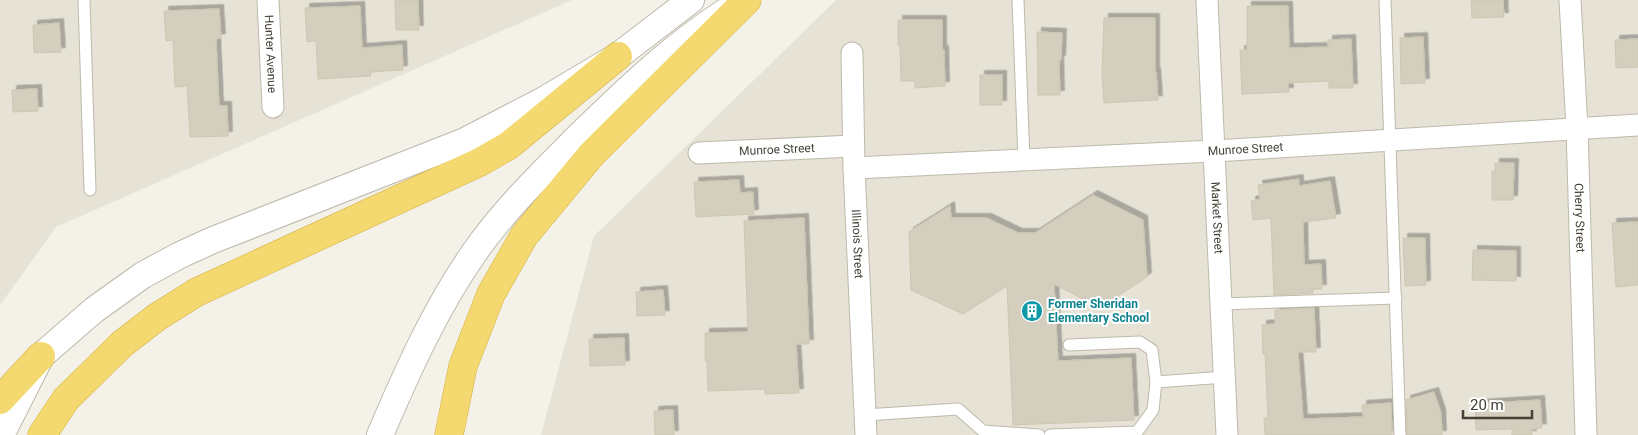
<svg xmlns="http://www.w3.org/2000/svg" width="1638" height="435" viewBox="0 0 1638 435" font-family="Roboto,sans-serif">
  <defs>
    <filter id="shadow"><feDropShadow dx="4.5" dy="-4.5" stdDeviation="0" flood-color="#0004"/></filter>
  </defs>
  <rect width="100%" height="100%" fill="#f3f1e8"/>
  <g fill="#e6e3d6">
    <polygon points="0,0 572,0 56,227 0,305"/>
    <polygon points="836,0 1638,0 1638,435 541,435 594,236"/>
  </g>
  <g fill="#d3cebe" stroke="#cec6b1" filter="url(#shadow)">
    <polygon points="395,0 418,0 419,30 396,30"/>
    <polygon points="1471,0 1503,0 1504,17 1472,18"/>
    <polygon points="360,6 362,48 402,45 403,70 370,72 371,76 318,79 316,41 307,42 305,8"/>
    <polygon points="1247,6 1288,6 1289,48 1328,47 1328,40 1351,39 1353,88 1329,88 1329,81 1288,83 1289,92 1242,94 1240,50 1247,50"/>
    <polygon points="219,9 221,38 216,39 219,106 227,106 228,136 190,137 187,86 175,87 173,40 166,41 164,11"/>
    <polygon points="1104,18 1155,18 1155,72 1156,72 1158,100 1104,103 1102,74"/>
    <polygon points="898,20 942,20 942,50 944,50 945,86 915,88 915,81 901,81 900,46 898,46"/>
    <polygon points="59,23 61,52 34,53 33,25"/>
    <polygon points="1037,32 1062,33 1061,60 1059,60 1060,95 1038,95"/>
    <polygon points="1423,37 1425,83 1401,84 1400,38"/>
    <polygon points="1638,39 1638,67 1616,68 1615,40"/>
    <rect x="980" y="75" width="22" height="30"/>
    <polygon points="37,89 38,111 13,112 12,90"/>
    <polygon points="1495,163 1514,163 1513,200 1492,200 1492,171 1495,171"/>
    <polygon points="1299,179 1299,186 1330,181 1336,218 1303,222 1304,265 1321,264 1322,289 1313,289 1313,293 1274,295 1271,218 1253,220 1251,201 1260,199 1258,185"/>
    <polygon points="739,180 740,193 753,192 754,214 696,217 694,182"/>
    <polygon points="1093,195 1143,220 1147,277 1100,308 1054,284 1058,361 1131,358 1134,420 1013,425 1007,286 963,314 911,290 909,232 950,206 951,218 987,218 1018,233 1035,233"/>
    <polygon points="804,218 809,344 796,344 799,393 765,394 765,389 708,391 707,361 705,361 705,333 748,332 744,221"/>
    <polygon points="1638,222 1638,285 1616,287 1612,223"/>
    <polygon points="1403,238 1425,238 1426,285 1405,286"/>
    <polygon points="1473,250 1516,251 1516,281 1472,280"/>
    <polygon points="663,290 665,315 637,316 636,292"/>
    <polygon points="1314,308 1316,352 1298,352 1303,419 1363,417 1362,405 1391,403 1392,435 1265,435 1264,418 1268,418 1265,354 1263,354 1262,325 1275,324 1275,310"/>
    <polygon points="624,338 625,365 590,366 589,339"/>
    <polygon points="1434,392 1441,413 1442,435 1407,435 1406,400"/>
    <polygon points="1540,400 1542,428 1531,429 1532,435 1512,435 1512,429 1476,430 1475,404"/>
    <polygon points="673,410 674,435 655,435 654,411"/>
  </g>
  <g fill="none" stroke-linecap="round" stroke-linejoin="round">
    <g stroke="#bdb9ab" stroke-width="13">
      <g id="service">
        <polyline points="84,0 90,190"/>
        <polyline points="1018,0 1024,160"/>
        <polyline points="1385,0 1400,435"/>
        <polyline points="1221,304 1396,298"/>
        <polyline points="1069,345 1140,342 1152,350 1156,382"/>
        <polyline points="865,415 958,409 983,431 1039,435"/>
        <polyline points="1050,435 1137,432 1153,410 1156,382 1225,377"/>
      </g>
    </g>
    <g stroke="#bdb9ab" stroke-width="23">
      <g id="minor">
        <path id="s1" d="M268 0 273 107"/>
        <path id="s2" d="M1207 0 1227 435"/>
        <path id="s3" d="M1570 0 1577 128 1586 435"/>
        <path id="s4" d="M852 53 854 168 866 435"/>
        <path id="s5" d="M699 153 853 146"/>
        <path id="s6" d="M854 168 1214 151 1638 125"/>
      </g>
    </g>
    <g stroke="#bdb9ab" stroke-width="28">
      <g id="tertiary">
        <polyline points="1,435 41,356 94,310 143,275 180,255 213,240 465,141 544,100 618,56 691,0"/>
        <path d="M380 435C407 372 435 309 474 253 504 210 541 174 578 137 624 92 671 47 725 12"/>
      </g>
    </g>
    <g stroke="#d3b042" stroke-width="29">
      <g id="motorway">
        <polyline points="0,400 41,356"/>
        <polyline points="42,435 66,399 122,344 157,317 197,292 480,162 508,146 618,56"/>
        <polyline points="449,435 463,366 491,294 524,236 591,155 747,0"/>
      </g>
    </g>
    <use href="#service" stroke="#fff" stroke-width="11"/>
    <use href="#minor" stroke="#fff" stroke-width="21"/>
    <use href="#tertiary" stroke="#fff" stroke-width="26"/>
    <use href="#motorway" stroke="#f4d971" stroke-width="28"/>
  </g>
  <defs>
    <g id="building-disc" transform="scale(1.125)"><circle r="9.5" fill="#0f9aa8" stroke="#fff"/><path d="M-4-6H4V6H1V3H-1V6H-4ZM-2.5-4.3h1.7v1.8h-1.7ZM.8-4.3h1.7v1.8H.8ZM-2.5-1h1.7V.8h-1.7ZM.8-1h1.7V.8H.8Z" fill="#fff"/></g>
  </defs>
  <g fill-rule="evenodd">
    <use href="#building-disc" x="1032" y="311"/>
  </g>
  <g text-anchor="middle" stroke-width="4" stroke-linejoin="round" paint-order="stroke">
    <g font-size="12" fill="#454137" stroke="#fff">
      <text dy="4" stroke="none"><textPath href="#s1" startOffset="54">Hunter Avenue</textPath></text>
      <text dy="4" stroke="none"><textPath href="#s5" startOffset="78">Munroe Street</textPath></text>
      <text dy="4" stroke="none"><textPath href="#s6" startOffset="392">Munroe Street</textPath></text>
      <text dy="4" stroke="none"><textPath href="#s2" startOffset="218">Market Street</textPath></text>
      <text dy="4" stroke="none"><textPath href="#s3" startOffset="218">Cherry Street</textPath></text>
      <text dy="4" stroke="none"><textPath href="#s4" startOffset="191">Illinois Street</textPath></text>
    </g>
    <g font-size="12" font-weight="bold" fill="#0d838f" stroke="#fff" text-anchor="start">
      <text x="1048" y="308">Former Sheridan<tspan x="1048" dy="14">Elementary School</tspan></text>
    </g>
  </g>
  <path d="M1463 410v8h69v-8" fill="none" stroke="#454137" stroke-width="2.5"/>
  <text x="1470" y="410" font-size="15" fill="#454137" stroke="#ffffff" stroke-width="4" paint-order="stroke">20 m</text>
</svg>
